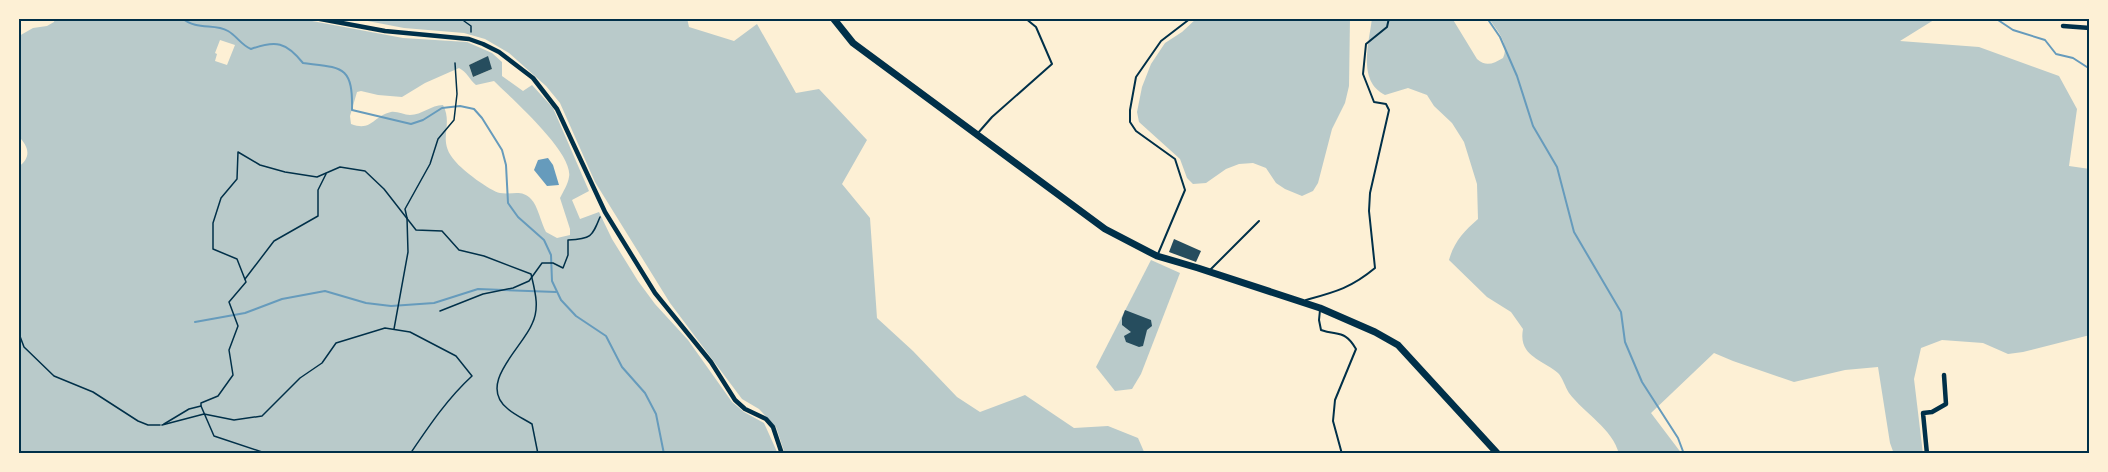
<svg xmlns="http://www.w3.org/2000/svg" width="2108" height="472" viewBox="0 0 2108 472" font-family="Barlow,sans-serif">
  <rect width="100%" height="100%" fill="#fdf0d5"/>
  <g fill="#b9caca" fill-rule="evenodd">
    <path d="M55 18H296L403 38 467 42 492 53 502 62V76L523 91 532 85 553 108 589 191 572 200 580 219 599 212 612 239 638 281 655 304 688 340 732 402 744 412 764 423 778 454H18V167C32 158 29 146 18 136L19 36 33 28 47 26 54 22ZM220 40 235 45 227 65 215 61 217 54 215 53ZM487 57 492 69 473 77 469 65ZM459 68C467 72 469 79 476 85L494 81C511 98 574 153 569 177 568 184 563 192 560 198L570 229V235L557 238 546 232C541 223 538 206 531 199 522 189 512 195 500 193 490 191 462 170 455 161 436 140 454 126 443 105 431 105 422 115 410 115 404 115 397 111 391 112 373 116 372 132 351 124L350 116 357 92 361 91 378 95 402 97 425 83Z"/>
    <polygon points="352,18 687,18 689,27 734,41 757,24 796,93 819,89 867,140 842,184 870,218 877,318 913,351 957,397 980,412 1025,395 1074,428 1108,426 1138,438 1145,454 785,454 776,427 759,409 742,399 670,303 595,182 560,103 546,86 509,53 485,39 464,33 404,28"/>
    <polygon points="1197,18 1350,18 1349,86 1345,103 1332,129 1318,183 1313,191 1302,196 1285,189 1276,183 1266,168 1253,163 1239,164 1226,169 1206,183 1193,184 1187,178 1180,159 1139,122 1137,112 1142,87 1151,64 1165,43 1182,32"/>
    <path d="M1372 18H1452L1477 59C1486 67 1493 64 1503 58 1510 43 1496 30 1489 18H1937L1900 41 1979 47 2059 76 2077 109 2069 166 2090 169V335L2023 352 2008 354 1983 343 1942 340 1921 348 1914 379 1923 454H1894L1890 443 1878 367 1845 370 1794 382 1733 361 1714 353 1651 413 1682 454H1619C1613 429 1584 413 1569 393 1565 387 1563 378 1558 373 1541 359 1518 356 1523 329L1511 312 1487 297 1449 260C1454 242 1464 231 1478 219L1477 184 1464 142 1452 123 1434 106 1427 95 1408 88 1385 95C1357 81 1369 44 1372 18Z"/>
    <polygon points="1151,260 1180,273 1141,374 1132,389 1115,391 1096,367"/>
  </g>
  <polygon fill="#669bbc" points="548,158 553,165 559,185 547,186 534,170 538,160"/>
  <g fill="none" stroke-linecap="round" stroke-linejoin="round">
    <g stroke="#669bbc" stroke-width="2">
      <path d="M182 18C197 31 214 23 228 31 237 36 241 45 251 49 276 40 286 42 303 63 342 68 353 65 352 110L411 124 423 120 442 108 460 106 474 109 482 118 502 150 506 165 508 203 518 217 544 240 551 255 552 281 561 300 576 316 606 336 622 367 645 393 656 414 664 454"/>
      <polyline points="1487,18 1500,37 1517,76 1533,126 1557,167 1574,232 1621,312 1625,342 1642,382 1678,438 1684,454"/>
      <polyline points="1995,18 2013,30 2045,40 2056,54 2073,58 2090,69"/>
      <polyline points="195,322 245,313 282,299 325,291 366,303 391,306 434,303 478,289 556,292"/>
    </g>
  </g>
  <g fill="#264d5e">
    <polygon points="488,56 492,69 473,77 469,65"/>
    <polygon points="1174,239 1201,251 1196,262 1169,252"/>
    <polygon points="1125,310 1151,320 1152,326 1147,330 1143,346 1139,347 1126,342 1124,336 1131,332 1122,325 1122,318"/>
  </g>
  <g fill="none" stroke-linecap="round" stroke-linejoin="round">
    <g stroke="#003049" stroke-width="1.5">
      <polyline points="465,18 464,21 471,26 471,32"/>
      <polyline points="407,218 405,209 430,164 438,139 454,120 457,94 455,63"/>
      <polyline points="245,279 274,241 318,216 318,190 326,174"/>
      <path d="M440 311 483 294 513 288 529 281 542 263H553L563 268 568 255V240C591 239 592 237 600 217"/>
      <polyline points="394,329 408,252 407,218"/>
      <polyline points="18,331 24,347 54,376 93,392 138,421 148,425 160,425"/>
      <path d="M201 406V403L218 396 233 375 229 350 238 326 229 302 246 282 237 259 213 249V223L221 198 237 179 238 152 260 165 285 172 317 177 340 167 365 171 384 189 416 230 442 231 459 250 484 256 531 274C535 291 540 308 532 324 523 347 476 384 508 409 515 415 524 419 532 424L538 454"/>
      <polyline points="164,424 189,409 201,406 214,436 268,454"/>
      <path d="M162 425 204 414 234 420 262 416 300 378 322 363 336 343 385 328 410 332 456 356 472 376C447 399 429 426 410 454"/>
    </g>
    <g stroke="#003049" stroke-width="2">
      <polyline points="978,133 992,117 1052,64 1036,27 1025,18"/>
      <polyline points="1158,254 1185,190 1175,159 1136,131 1130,122 1130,110 1136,77 1161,41 1191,18"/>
      <polyline points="1210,270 1259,221"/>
      <path d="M1306 300C1335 292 1351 288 1375 268L1369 211 1370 193 1389 110 1386 104 1374 102 1363 74 1366 44 1387 27 1389 18"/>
      <path d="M1320 310 1319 320 1321 330C1339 336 1345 330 1356 349L1335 400 1333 421 1342 454"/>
    </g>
    <g stroke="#003049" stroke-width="4.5">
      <polyline points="315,18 385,31 469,39 483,44 499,52 533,78 557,109 605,212 655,293 711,362 735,400 745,409 766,419 773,427 782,454"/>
      <polyline points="2063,26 2090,28"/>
      <polyline points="1927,454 1923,413 1932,412 1946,404 1944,375"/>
    </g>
    <polyline stroke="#003049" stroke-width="7" points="833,18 853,43 1105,229 1157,256 1198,268 1320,308 1375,332 1398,345 1498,454"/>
  </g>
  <rect width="2108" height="472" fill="none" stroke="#fdf0d5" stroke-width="39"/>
  <rect x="20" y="20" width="2068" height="432" fill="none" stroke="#003049" stroke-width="2"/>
</svg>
